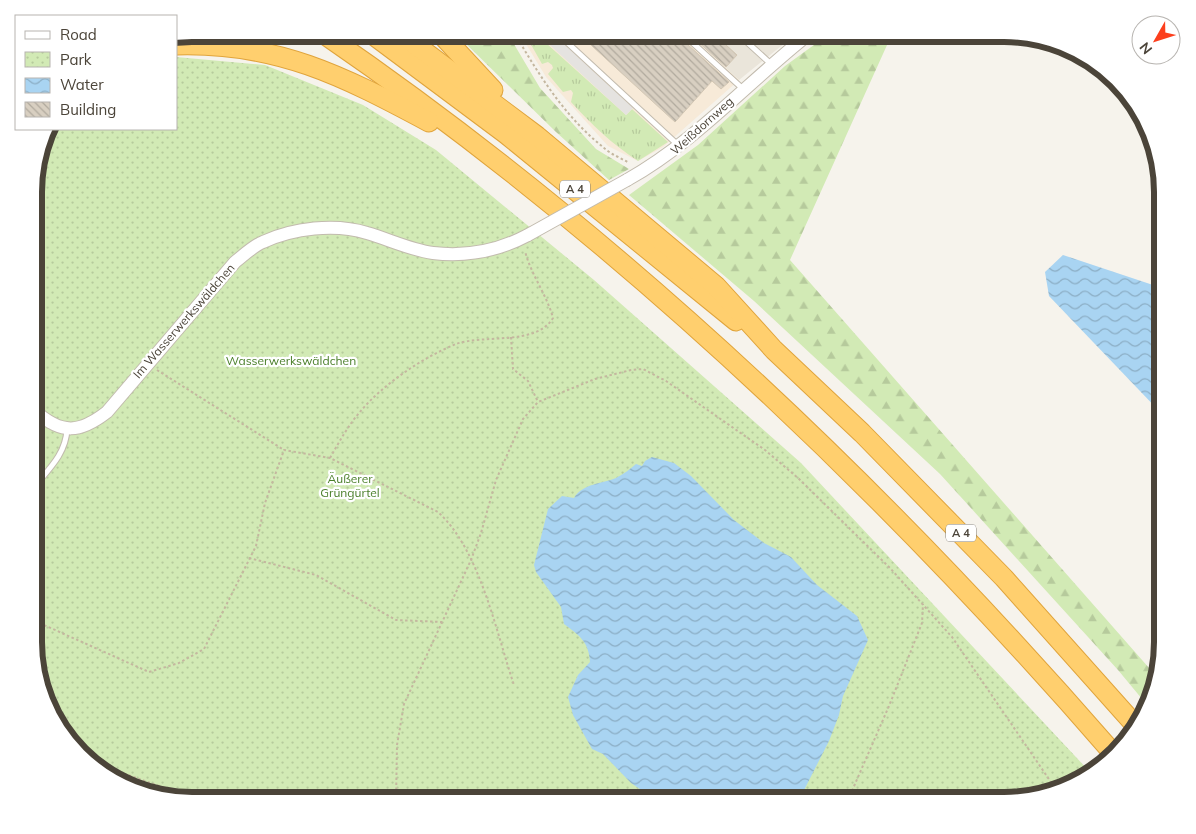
<svg xmlns="http://www.w3.org/2000/svg" width="1196" height="834" viewBox="0 0 1196 834" font-family="Mulish,sans-serif">
  <defs>
    <pattern id="grass-tufts" width="24" height="20" patternUnits="userSpaceOnUse" patternTransform="scale(1.25)"><rect width="24" height="20" fill="#d2eab5"/><path d="M3 7l-1-3M5 7V3M7 7l1-3M15 17l-1-3M17 17v-4M19 17l1-3" fill="none" stroke="#b6ca9c"/></pattern>
    <pattern id="forest-firs" width="22" height="20" patternUnits="userSpaceOnUse" patternTransform="scale(1.25)"><rect width="22" height="20" fill="#d2eab5"/><path d="M5 1l3.5 6h-7zM16 11l3.5 6h-7z" fill="#b6ca9c"/></pattern>
    <pattern id="park-dots" width="8" height="8" patternUnits="userSpaceOnUse" patternTransform="scale(1.25)"><rect width="8" height="8" fill="#d2eab5"/><path d="M2 2h.1M6 6h.1" fill="none" stroke="#b6ca9c" stroke-width="1.8" stroke-linecap="round"/></pattern>
    <pattern id="water-waves" width="16" height="10" patternUnits="userSpaceOnUse" patternTransform="scale(1.25)"><rect width="16" height="10" fill="#a9d4f2"/><path d="M0 5q4-4 8 0t8 0" fill="none" stroke="#8caec5"/></pattern>
    <pattern id="building-back-hatch" width="6" height="6" patternUnits="userSpaceOnUse" patternTransform="scale(1.25)"><rect width="6" height="6" fill="#d8cfc1"/><path d="M-1 5l2 2M0 0l6 6M5-1l2 2" fill="none" stroke="#b1aa9e"/></pattern>
  </defs>
  <rect width="100%" height="100%" fill="#f6f3ec"/>
  <polygon fill="#eae5da" points="689,34 796,34 739,80"/>
  <polygon fill="#f7ead8" points="520,34 689,34 739,80 663,147 638,161 608,146 546,77"/>
  <g fill="url(#grass-tufts)">
    <polygon points="222,34 277,34 292,44"/>
    <path d="M525 34H536L626 115 632 109 668 142 638 161C612 144 592 125 571 102L573 93 571 90 563 92 548 74 553 68 552 65 548 62 542 64Z"/>
  </g>
  <g fill="url(#forest-firs)">
    <polygon points="456,34 508,34 540,88 596,149 629,169 609,180 556,132"/>
    <polygon points="829,34 892,34 790,260 1157,677 1154,693 1147,705 1118,670 940,474 754,301 629,195 698,145 785,66"/>
  </g>
  <polygon fill="url(#park-dots)" points="176,57 265,65 363,105 436,150 594,280 801,463 1089,771 1074,784 1004,800 182,800 141,792 96,768 55,721 35,662 35,172 48,129 176,129"/>
  <polygon fill="#e5e3e0" points="538,34 553,34 633,108 626,115"/>
  <g fill="url(#water-waves)">
    <polygon points="1063,255 1162,288 1162,414 1049,296 1045,272"/>
    <path d="M652 457 674 463 691 476 734 520 764 543 791 557 817 585 857 616 868 640 843 696 839 715 829 741 799 800H735L722 793 709 790 700 800H656L631 783 603 754 592 749 573 715 568 697 578 675 590 662C589 642 579 635 564 624L561 607 536 572 534 565 548 509 562 496 574 498C583 483 602 484 616 478 624 474 630 469 636 464L642 466 645 461Z"/>
  </g>
  <g fill="url(#building-back-hatch)" stroke="#d3c7b4">
    <polygon points="579,34 676,34 729,82 721,89 712,81 675,122"/>
    <polygon points="701,34 714,34 737,55 726,67 696,40"/>
    <polygon points="744,34 784,34 784,42 754,43"/>
  </g>
  <g fill="none" stroke-linecap="round" stroke-linejoin="round">
    <g stroke="#c2bbae" stroke-width="7">
      <g id="service">
        <polyline points="558,34 678,145"/>
        <polyline points="683,34 743,89"/>
        <polyline points="738,34 771,64"/>
        <path d="M35 486C50 468 66 453 67 429"/>
      </g>
    </g>
    <g stroke="#c2bbae" stroke-width="14">
      <g id="tertiary">
        <path d="M627 180C695 142 748 82 809 34"/>
        <path d="M35 411C62 435 80 433 107 412L235 262C244 255 253 246 263 242 293 228 335 223 367 233 388 239 411 250 433 253 467 257 498 251 528 235"/>
      </g>
    </g>
    <g stroke="#e0a43c" stroke-width="21">
      <g id="motorway">
        <path d="M324 34C618 236 879 484 1112 752"/>
        <polyline points="372,34 506,134 736,321"/>
        <polyline points="401,34 537,136 716,286 774,350 862,433 1004,578 1136,726"/>
        <polyline points="441,34 493,90"/>
        <path d="M176 45C277 42 343 76 429 122"/>
      </g>
    </g>
    <g stroke="#c4b79f" stroke-width="2" stroke-dasharray="2.5 2.5" stroke-linecap="butt">
      <path d="M515 34C539 75 565 117 603 147 610 154 621 158 629 163"/>
      <polyline points="511,337 513,369 528,381 538,402"/>
      <polyline points="157,370 284,450"/>
      <path d="M330 458C339 442 348 426 359 413 383 384 422 358 456 344 484 334 536 346 553 318 547 295 531 275 525 251"/>
      <polyline points="249,558 316,575 396,620 442,622"/>
      <path d="M35 621 149 672 179 663 204 649 256 546 265 503 284 450 330 458 438 512C480 550 496 632 514 685"/>
      <polyline points="91,762 199,800"/>
      <polyline points="113,776 115,769"/>
      <polyline points="396,800 397,745 404,704 471,560 481,533 496,480 523,419 538,402 595,379 631,370 643,369 666,381 765,450 798,478 890,568 952,637 1055,788"/>
      <polyline points="848,800 889,706 922,623 923,604"/>
    </g>
    <use href="#service" stroke="#fff" stroke-width="5"/>
    <use href="#tertiary" stroke="#fff" stroke-width="12"/>
    <use href="#motorway" stroke="#ffcf6e" stroke-width="19"/>
    <g stroke="#c2bbae" stroke-width="14" stroke-linecap="butt">
      <polyline id="tertiary-bridge" points="528,235 627,180"/>
    </g>
    <use href="#tertiary-bridge" stroke="#fff" stroke-width="12"/>
  </g>
  <g text-anchor="middle" stroke-width="4.5" stroke-linejoin="round" paint-order="stroke">
    <g fill="#fff" stroke="#817c74" stroke-width="1">
      <rect x="560" y="180.5" width="30" height="17" rx="4"/>
      <rect x="946" y="524.5" width="30" height="17" rx="4"/>
    </g>
    <g font-size="11" font-weight="bold" fill="#4b4439">
      <text x="575" y="193">A 4</text>
      <text x="961" y="537">A 4</text>
    </g>
    <g font-size="12" fill="#4b4439" stroke="#fff">
      <text transform="translate(702 126) rotate(-42)" y="4">Weißdornweg</text>
      <text transform="translate(184 321) rotate(-49)" y="4">Im Wasserwerkswäldchen</text>
    </g>
    <g font-size="12" fill="#4a7f2a" stroke="#fff">
      <text x="291" y="365">Wasserwerkswäldchen</text>
      <text x="350" y="483">Äußerer<tspan x="350" dy="14">Grüngürtel</tspan></text>
    </g>
  </g>
  <path d="M0 0H1196V834H0ZM192 42H1004A150 150 0 0 1 1154 192V642A150 150 0 0 1 1004 792H192A150 150 0 0 1 42 642V192A150 150 0 0 1 192 42Z" fill="#fff" fill-rule="evenodd"/>
  <path fill="none" stroke="#4b4439" stroke-width="6" d="M192 42H1004A150 150 0 0 1 1154 192V642A150 150 0 0 1 1004 792H192A150 150 0 0 1 42 642V192A150 150 0 0 1 192 42Z"/>
  <rect x="15" y="15" width="162" height="115" fill="#ffffff" stroke="#b7b4b0"/>
  <rect x="25" y="31" width="25" height="8" fill="#ffffff" stroke="#b7b4b0"/>
  <text x="60" y="40" font-size="15" fill="#4b4439">Road</text>
  <rect x="25" y="52" width="25" height="15" fill="url(#park-dots)" stroke="#b7b4b0"/>
  <text x="60" y="65" font-size="15" fill="#4b4439">Park</text>
  <rect x="25" y="78" width="25" height="15" fill="url(#water-waves)" stroke="#b7b4b0"/>
  <text x="60" y="90" font-size="15" fill="#4b4439">Water</text>
  <rect x="25" y="102" width="25" height="15" fill="url(#building-back-hatch)" stroke="#b7b4b0"/>
  <text x="60" y="115" font-size="15" fill="#4b4439">Building</text>
  <g transform="translate(1156 40) rotate(231)"><circle r="24" fill="#ffffff" stroke="#b7b4b0"/>
  <path d="M0-4L9 19L0 12L-9 19Z" fill="#fc3f1d"/>
  <text y="-8" font-size="14" font-weight="bold" text-anchor="middle" fill="#4b4439">N</text>
  </g>
</svg>
